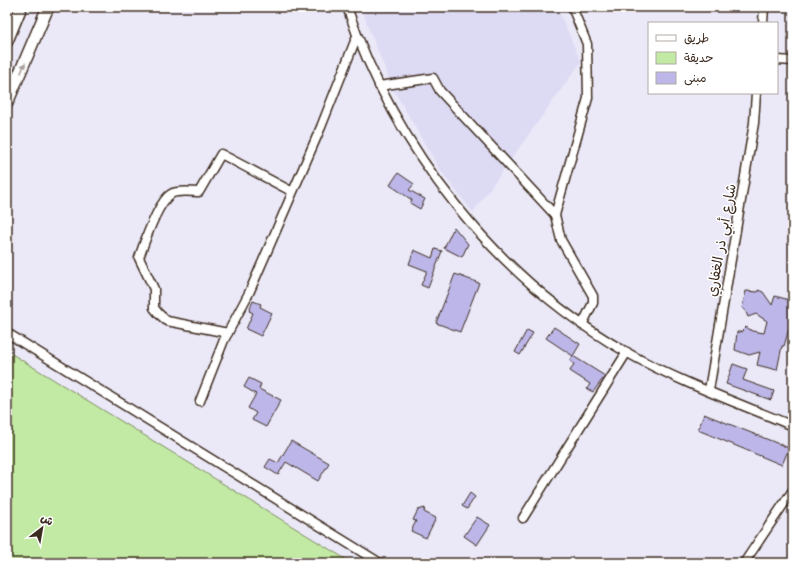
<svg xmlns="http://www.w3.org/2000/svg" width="800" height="570" viewBox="0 0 800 570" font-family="'Shantell Sans','Playpen Sans Arabic',sans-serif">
  <rect width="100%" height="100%" fill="#ebe9f8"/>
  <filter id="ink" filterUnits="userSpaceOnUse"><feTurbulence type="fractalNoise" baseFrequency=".025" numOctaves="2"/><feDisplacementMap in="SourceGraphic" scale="8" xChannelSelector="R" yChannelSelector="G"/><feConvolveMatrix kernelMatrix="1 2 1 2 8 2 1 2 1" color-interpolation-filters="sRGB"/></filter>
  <g filter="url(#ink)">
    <polygon fill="#dddaf4" points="362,7 557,7 581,62 473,212 440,170 393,89 367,24"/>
    <polygon fill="#c2eaa4" stroke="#7e8a61" points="7,351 352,563 7,563"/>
    <g fill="#bdb7e9" stroke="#3b2a1e">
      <polygon points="398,173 414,184 409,190 425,199 420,209 410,203 412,200 390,185"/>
      <polygon points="454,227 468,244 462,257 444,248"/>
      <polygon points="435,249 442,251 428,288 421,285 427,271 409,264 414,250 432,258"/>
      <polygon points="455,274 479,283 460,332 436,323"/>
      <polygon points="758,290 763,292 772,305 775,296 793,301 793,315 784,346 782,346 777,370 757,365 760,352 749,355 735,350 737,332 741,332 746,327 752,331 764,333 767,321 756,314 748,317 745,310 742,308 746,291 758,292"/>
      <polygon points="253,301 261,304 260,307 272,313 261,336 246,329 253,313 249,311"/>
      <polygon points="554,327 580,344 573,356 546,338"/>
      <polygon points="527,330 533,333 520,355 515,352"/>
      <polygon points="573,356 605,376 593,392 587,389 590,384 570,371 574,364 570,361"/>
      <polygon points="733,364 747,369 743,380 774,391 771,400 726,384"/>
      <polygon points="249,378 261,384 259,389 281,400 266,427 252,420 256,413 248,408 256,394 244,387"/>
      <polygon points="704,414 789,448 782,465 698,430"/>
      <polygon points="291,441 329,463 318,481 286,462 278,475 265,467 270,459 278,463"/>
      <polygon points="470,493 475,497 467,509 462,506"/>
      <polygon points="425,508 424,512 436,518 426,538 411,531 416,521 413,520 418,510"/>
      <polygon points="477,517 490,525 477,545 464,536"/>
    </g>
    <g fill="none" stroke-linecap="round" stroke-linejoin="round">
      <g stroke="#3b2a1e" stroke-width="11">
        <g id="minor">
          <path d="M347 7C395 149 496 278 626 352 679 382 738 403 793 426"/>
          <polyline points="572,7 587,44 588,98 555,215 561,240 593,296 593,303 582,325"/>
          <polyline points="763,23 764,7"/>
          <polyline points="777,60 793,61"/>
          <polyline points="379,86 433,78 440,91 555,215"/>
          <polyline points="7,333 380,563"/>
          <path d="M228 333 167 321 159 314 154 308V289L139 258C144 243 158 202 171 194 177 190 192 192 199 192L221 154 291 191"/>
          <polyline points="709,390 754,123 756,93"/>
          <polyline points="200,401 224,340 249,293 321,127 357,36"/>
          <polyline points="523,518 627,352"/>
          <polyline points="744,563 793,490"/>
        </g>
      </g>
      <g stroke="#3b2a1e" stroke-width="14">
        <g id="highway">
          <polyline points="7,41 21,7"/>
          <polyline points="7,103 48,7"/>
        </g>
      </g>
      <use href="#minor" stroke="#fff" stroke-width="8"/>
      <use href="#highway" stroke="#fff" stroke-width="11"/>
    </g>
    <defs><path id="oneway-solid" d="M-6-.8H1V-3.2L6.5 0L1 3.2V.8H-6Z"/></defs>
    <use fill="#a79f9a" href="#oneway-solid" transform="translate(23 68) rotate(-68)"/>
  </g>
  <g text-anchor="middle" stroke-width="3" stroke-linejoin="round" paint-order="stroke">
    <g font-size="14" fill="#3b2a1e" stroke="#fff">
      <text transform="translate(721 240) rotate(-80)" y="5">شارع أبي ذر الغفاري</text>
    </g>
  </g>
  <rect width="800" height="570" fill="none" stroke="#fff" stroke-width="24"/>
  <rect x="12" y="12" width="776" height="546" fill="none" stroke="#3b2a1e" stroke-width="1.5" filter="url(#ink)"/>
  <rect x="648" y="22" width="130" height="72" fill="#ffffff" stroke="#b1aaa5"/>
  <rect x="656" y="35" width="20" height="6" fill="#ffffff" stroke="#b1aaa5"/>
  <text x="684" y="42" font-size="12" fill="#3b2a1e">طريق</text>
  <rect x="656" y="52" width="20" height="12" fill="#c2eaa4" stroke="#b1aaa5"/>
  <text x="684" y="62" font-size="12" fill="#3b2a1e">حديقة</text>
  <rect x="656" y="72" width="20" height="12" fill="#bdb7e9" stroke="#b1aaa5"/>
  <text x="684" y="82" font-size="12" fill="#3b2a1e">مبنى</text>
  <g transform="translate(42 528) rotate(31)" stroke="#ffffff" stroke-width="3" paint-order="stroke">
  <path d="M0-3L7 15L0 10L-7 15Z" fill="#3b2a1e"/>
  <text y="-6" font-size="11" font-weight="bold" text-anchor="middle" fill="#3b2a1e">ش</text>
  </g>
</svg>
